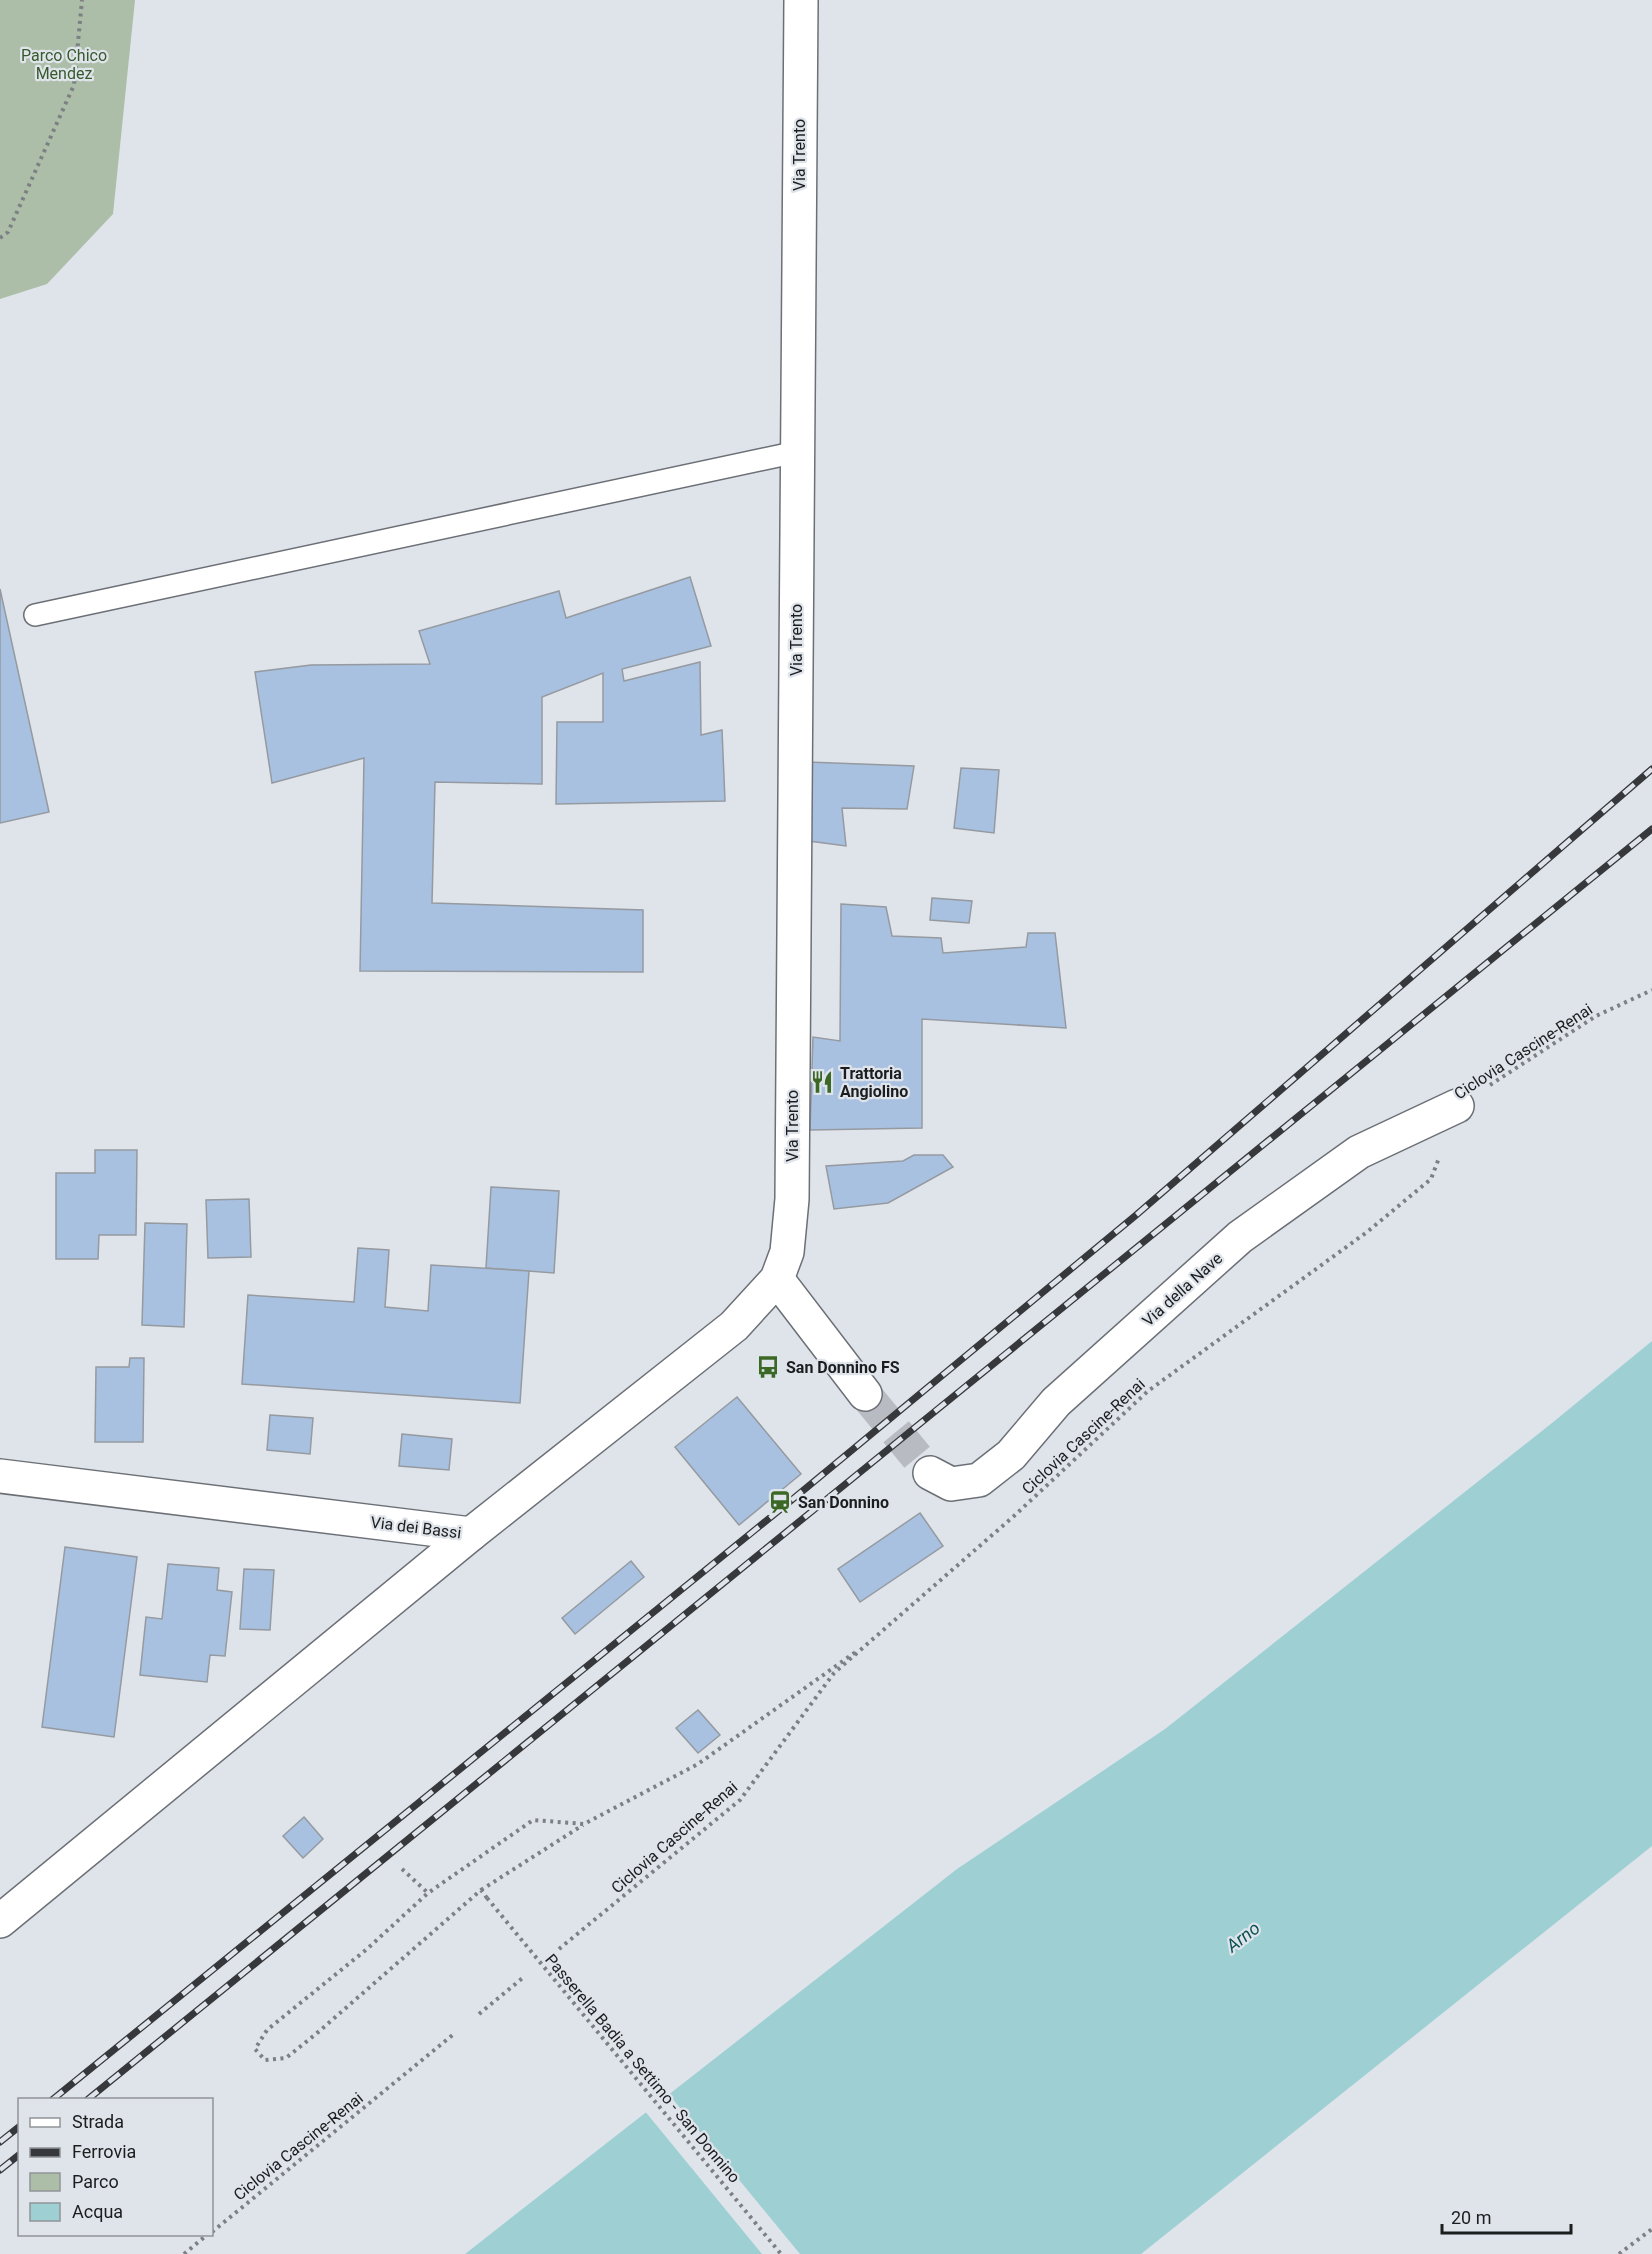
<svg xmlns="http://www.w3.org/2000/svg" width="1652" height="2254" viewBox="0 0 1652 2254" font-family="Roboto,sans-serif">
  <rect width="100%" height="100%" fill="#dfe4eb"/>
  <polygon fill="#acbda8" points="0,0 135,0 113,214 47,284 0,299"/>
  <polygon fill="#9ed0d3" points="1652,1341 1652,1846 1141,2254 465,2254 957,1869 1165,1729 1552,1423"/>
  <polygon fill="#dfe4eb" points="667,2092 800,2254 762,2254 644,2110"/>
  <g fill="#a9c1e0" stroke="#959aa0" stroke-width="1.5">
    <polygon points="690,577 711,646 622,669 624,681 700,662 701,735 722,730 725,801 556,804 557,722 603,722 603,673 542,697 542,784 435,782 432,903 643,910 643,972 360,971 364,758 272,783 255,672 311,665 430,664 419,631 559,591 566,618"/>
    <polygon points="0,589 49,812 0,823"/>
    <polygon points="807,762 914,766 907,809 842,808 846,846 809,841"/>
    <polygon points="961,768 999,770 994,833 954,828"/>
    <polygon points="932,898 972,901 969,923 930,920"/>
    <polygon points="841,904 886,907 892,936 941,938 943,953 1026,947 1028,933 1055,933 1066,1028 922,1019 922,1128 810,1130 813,1037 840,1041"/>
    <polygon points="95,1150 137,1150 136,1235 99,1235 98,1259 56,1259 56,1173 95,1173"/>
    <polygon points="914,1155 943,1155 953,1167 888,1203 834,1209 826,1166 903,1161"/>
    <polygon points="491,1187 559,1191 554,1273 486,1268"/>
    <polygon points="249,1199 251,1257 208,1258 206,1200"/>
    <polygon points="145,1223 187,1224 184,1327 142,1325"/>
    <polygon points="358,1248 389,1250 385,1307 428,1311 431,1265 529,1271 520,1403 242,1384 248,1295 354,1302"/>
    <polygon points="130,1358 144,1358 143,1442 95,1442 96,1367 129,1367"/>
    <polygon points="737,1397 801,1474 739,1525 675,1447"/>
    <polygon points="270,1415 313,1418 310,1454 267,1450"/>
    <polygon points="402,1434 452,1439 449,1470 399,1466"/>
    <polygon points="920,1513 943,1546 860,1602 838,1569"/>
    <polygon points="65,1547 137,1557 114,1737 42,1727"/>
    <polygon points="631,1561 644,1577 575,1634 562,1618"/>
    <polygon points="168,1564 219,1568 217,1590 232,1592 225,1656 210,1655 207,1682 140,1675 146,1617 162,1619"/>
    <polygon points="244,1569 274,1570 270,1630 240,1629"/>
    <polygon points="698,1710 720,1735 698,1753 676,1728"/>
    <polygon points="304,1817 323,1839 303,1858 283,1836"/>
  </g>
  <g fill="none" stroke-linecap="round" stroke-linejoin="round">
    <polyline stroke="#b8bcc2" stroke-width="33" stroke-dasharray="33 16" stroke-linecap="butt" points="865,1394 930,1473"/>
    <g stroke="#6c7076" stroke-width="24">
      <polyline id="lane" points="35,615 797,452"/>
    </g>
    <g stroke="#6c7076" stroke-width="36">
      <g id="street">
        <polyline points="777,1279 865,1394"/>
        <polyline points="930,1473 951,1484 979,1480 1011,1455 1056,1402 1240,1237 1359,1152 1457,1106"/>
        <polyline points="0,1476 471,1534"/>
        <polyline points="0,1921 471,1534 734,1326 777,1279 787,1252 792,1199 801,0"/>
      </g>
    </g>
    <g stroke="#7c8084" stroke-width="4" stroke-dasharray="3 4.5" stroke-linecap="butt">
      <polyline points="0,238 8,232 74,85 82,0"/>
      <polyline points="1490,1085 1596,1016 1652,990"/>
      <polyline points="402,1869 428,1893"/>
      <polyline points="481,1890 583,1825"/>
      <polyline points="487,1898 481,1890 316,2034 286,2058 265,2060 255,2049 267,2030 367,1949 428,1893 533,1820 584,1824 698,1764 857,1651"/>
      <polyline points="559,1949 740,1800 834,1673 1014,1516 1148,1391 1367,1232 1431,1179 1439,1158"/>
      <polyline points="479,2014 525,1976"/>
      <polyline points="212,2232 455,2033"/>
      <polyline points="184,2254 208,2234"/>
      <polyline points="1619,2254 1652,2229"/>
    </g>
    <use href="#lane" stroke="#fff" stroke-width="21"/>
    <use href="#street" stroke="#fff" stroke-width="33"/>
    <g stroke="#36383b" stroke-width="7">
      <g id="rail">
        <polyline points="52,2100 782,1508 1135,1216 1652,769"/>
        <polyline points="87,2100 1652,829"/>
        <polyline points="0,2142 20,2126"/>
        <polyline points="0,2170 20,2154"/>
      </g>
    </g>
    <use href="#rail" stroke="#dfe4eb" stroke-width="4.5" stroke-dasharray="14" stroke-linecap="butt"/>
    <polyline stroke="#7c8084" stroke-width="4" stroke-dasharray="3 4.5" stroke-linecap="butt" points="487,1898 781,2254"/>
  </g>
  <defs>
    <g id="restaurant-bare" transform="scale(1.8)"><path d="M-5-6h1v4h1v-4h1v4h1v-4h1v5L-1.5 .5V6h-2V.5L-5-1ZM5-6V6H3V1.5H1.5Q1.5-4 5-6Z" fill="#3c6826" stroke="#dfe4eb" stroke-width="2.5" paint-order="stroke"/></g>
    <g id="bus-bare" transform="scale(1.8)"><path d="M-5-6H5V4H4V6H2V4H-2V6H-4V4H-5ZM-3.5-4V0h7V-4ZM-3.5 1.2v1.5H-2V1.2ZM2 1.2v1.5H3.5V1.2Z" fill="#3c6826" stroke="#dfe4eb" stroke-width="2.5" paint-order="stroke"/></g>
    <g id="station-bare" transform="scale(1.8)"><path d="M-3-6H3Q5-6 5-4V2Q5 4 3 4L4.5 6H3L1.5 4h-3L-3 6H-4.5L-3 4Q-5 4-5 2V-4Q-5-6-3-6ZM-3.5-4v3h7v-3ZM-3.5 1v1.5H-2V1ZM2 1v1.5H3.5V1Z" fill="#3c6826" stroke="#dfe4eb" stroke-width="2.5" paint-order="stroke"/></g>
  </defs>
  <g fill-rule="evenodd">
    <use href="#restaurant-bare" x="822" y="1082"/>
    <use href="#bus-bare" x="768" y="1367"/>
    <use href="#station-bare" x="780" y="1502"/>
  </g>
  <g text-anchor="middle" stroke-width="4.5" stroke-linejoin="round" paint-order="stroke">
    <g font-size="16" fill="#375a2d" stroke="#dfe4eb">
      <text x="64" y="61">Parco Chico<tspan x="64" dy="18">Mendez</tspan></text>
    </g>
    <g font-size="16" fill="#1b1d1f" stroke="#dfe4eb">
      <text transform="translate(799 155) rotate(-90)" y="6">Via Trento</text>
      <text transform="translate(796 640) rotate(-90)" y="6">Via Trento</text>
      <text transform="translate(1523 1051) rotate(-33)" y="6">Ciclovia Cascine-Renai</text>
      <text transform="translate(792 1126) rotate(-90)" y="6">Via Trento</text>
      <text transform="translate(1182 1289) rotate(-42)" y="6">Via della Nave</text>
      <text transform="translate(1083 1436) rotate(-43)" y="6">Ciclovia Cascine-Renai</text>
      <text transform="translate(416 1527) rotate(7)" y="6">Via dei Bassi</text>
      <text transform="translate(674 1837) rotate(-41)" y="6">Ciclovia Cascine-Renai</text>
      <text transform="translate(643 2068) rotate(50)" y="6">Passerella Badia a Settimo - San Donnino</text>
      <text transform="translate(298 2146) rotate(-39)" y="6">Ciclovia Cascine-Renai</text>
    </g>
    <g font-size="16" font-weight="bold" fill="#1b1d1f" stroke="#dfe4eb" text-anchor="start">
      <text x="840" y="1079">Trattoria<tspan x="840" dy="18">Angiolino</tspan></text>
      <text x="786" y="1373">San Donnino FS</text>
      <text x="798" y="1508">San Donnino</text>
    </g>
    <g font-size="18" font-style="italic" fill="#0b5357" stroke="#dfe4eb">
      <text transform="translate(1243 1937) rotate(-38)" y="6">Arno</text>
    </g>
  </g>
  <rect x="18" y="2098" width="195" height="138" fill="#dfe4eb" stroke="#919499" stroke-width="1.5"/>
  <rect x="30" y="2118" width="30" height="9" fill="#ffffff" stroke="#919499" stroke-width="1.5"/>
  <text x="72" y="2128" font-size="18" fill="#1b1d1f">Strada</text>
  <rect x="30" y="2148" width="30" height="9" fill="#36383b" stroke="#919499" stroke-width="1.5"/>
  <text x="72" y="2158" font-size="18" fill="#1b1d1f">Ferrovia</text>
  <rect x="30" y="2173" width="30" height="18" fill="#acbda8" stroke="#919499" stroke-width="1.5"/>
  <text x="72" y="2188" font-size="18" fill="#1b1d1f">Parco</text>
  <rect x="30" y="2203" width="30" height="18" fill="#9ed0d3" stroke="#919499" stroke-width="1.5"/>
  <text x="72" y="2218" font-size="18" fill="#1b1d1f">Acqua</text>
  <path d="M1442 2224v9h129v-9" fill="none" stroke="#1b1d1f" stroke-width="3"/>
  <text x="1451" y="2224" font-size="18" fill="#1b1d1f" stroke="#dfe4eb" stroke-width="4.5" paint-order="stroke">20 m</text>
</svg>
